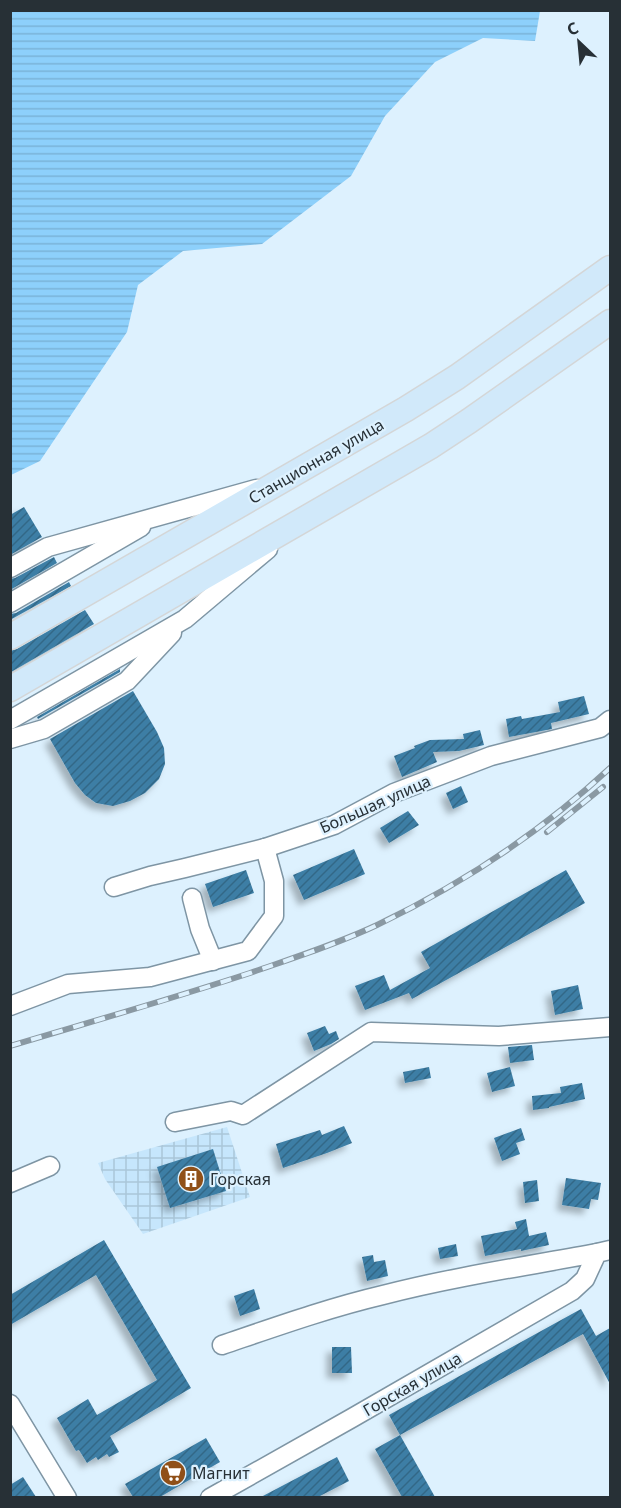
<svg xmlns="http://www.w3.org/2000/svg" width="621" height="1508" viewBox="0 0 621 1508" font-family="'Noto Sans',sans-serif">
  <defs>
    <pattern id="industrial-grid" width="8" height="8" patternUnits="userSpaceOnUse" patternTransform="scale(1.5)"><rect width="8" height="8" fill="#c6e6fc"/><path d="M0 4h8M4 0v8" fill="none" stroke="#aac6d9"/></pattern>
    <pattern id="water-rules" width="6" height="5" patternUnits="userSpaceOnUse" patternTransform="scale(1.5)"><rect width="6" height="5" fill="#8dd0fb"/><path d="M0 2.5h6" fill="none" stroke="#7ab3d8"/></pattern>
    <pattern id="building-hatch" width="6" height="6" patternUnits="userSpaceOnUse" patternTransform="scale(1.5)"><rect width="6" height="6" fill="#3c7ea5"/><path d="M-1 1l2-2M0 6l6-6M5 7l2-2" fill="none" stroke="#326887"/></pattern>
    <filter id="shadow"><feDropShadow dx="-5.5" dy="5.5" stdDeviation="3" flood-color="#0004"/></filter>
  </defs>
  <rect width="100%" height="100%" fill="#ddf1fe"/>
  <polygon fill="url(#industrial-grid)" points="227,1127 250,1197 143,1234 105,1179 98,1163"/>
  <polygon fill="url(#water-rules)" points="10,11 11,10 540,11 535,41 483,38 435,62 385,116 351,176 262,244 183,251 138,285 127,332 40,461 11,475"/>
  <g fill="url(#building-hatch)" filter="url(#shadow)">
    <polygon points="24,507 42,537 10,555 10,515"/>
    <polygon points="54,557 57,563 10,590 10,579 15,578"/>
    <polygon points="69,582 71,586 10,620 10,614 16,613"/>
    <polygon points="85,610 94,624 11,672 10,651 17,649"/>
    <polygon points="120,669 120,672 38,719 37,717"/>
    <polygon points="133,691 157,732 164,748 165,764 159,779 145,793 130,801 113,806 96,803 85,795 75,783 50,739"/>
    <polygon points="584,696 589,714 551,723 552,729 509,737 506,719 521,716 522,719 560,712 558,702"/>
    <polygon points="480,730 484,745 459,751 433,752 437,762 402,777 394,756 415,748 414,746 430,740 464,739 463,734"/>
    <polygon points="461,786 468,802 453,809 446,793"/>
    <polygon points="408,811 419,825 389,843 380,828"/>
    <polygon points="354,849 365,874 304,900 293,875"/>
    <polygon points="246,870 254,893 213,907 205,884"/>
    <polygon points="566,870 585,903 412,999 409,993 365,1010 355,986 384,975 390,990 430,968 421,952"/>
    <polygon points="578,985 583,1009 555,1015 551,991"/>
    <polygon points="325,1026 329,1034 336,1031 339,1039 331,1044 314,1051 307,1033"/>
    <polygon points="532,1045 534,1060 510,1063 508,1047"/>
    <polygon points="429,1067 431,1078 405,1083 403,1072"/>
    <polygon points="510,1067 515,1086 492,1092 487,1073"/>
    <polygon points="582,1083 585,1099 549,1107 549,1108 533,1110 532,1096 561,1093 560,1087"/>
    <polygon points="344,1126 352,1143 327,1153 283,1168 276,1144 320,1130 322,1135"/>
    <polygon points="521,1128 525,1140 516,1143 520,1154 502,1161 494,1138"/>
    <polygon points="213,1149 226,1191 170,1208 157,1167"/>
    <polygon points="566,1178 601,1183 598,1200 591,1199 589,1209 562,1205"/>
    <polygon points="537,1180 539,1201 525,1203 523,1182"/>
    <polygon points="526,1219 529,1236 546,1232 549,1245 521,1251 521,1249 485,1256 481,1236 517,1229 515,1222"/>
    <polygon points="104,1240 191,1388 110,1436 119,1452 109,1457 107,1454 98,1460 96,1457 87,1463 79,1450 76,1451 57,1418 88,1399 97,1415 157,1380 96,1275 10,1325 10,1295"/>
    <polygon points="456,1244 458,1256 440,1259 438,1248"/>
    <polygon points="373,1255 374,1262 385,1260 388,1276 367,1281 362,1257"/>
    <polygon points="254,1289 260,1309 240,1316 234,1296"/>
    <polygon points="581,1309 596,1336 610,1328 610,1384 583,1334 400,1435 389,1415"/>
    <polygon points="332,1347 351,1347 352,1373 332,1373"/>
    <polygon points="400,1435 435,1497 402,1497 375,1449"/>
    <polygon points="206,1438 220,1462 160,1497 133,1497 125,1484"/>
    <polygon points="337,1457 349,1481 318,1497 261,1497"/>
    <polygon points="23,1477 36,1497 10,1497 10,1485"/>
  </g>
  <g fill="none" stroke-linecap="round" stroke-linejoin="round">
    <g stroke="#7e95a4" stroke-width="21">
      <g id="minor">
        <polyline points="10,568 48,547 256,489"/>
        <polyline points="10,603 141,527"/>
        <polyline points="10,720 185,619 268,549"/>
        <polyline points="10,739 44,729 127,681 172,633"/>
        <polyline points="114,887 150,876 185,868 265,848 334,825 394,793 491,756 600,728 610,720"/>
        <polyline points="192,898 200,929 213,961"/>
        <polyline points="10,1006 68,984 150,977 248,951 274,916 274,881 265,848"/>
        <polyline points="175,1122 231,1111 243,1115 371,1032 499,1036 610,1027"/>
        <polyline points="10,1183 50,1166"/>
        <path d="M222 1345C275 1327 328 1308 383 1295 453 1277 526 1266 597 1253"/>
        <polyline points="10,1404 67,1498"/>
        <polyline points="210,1498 352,1418 572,1291 585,1279 597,1253 610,1250"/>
      </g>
    </g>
    <g stroke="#d4d6d7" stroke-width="27">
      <g id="major">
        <polyline points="10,637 406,409 457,377 610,268"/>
        <polyline points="10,689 431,446 469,421 610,322"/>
      </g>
    </g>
    <use href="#minor" stroke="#fff" stroke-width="18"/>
    <use href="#major" stroke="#d1e9fa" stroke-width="24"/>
    <g stroke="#8a99a3" stroke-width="6">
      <g id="rail">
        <polyline points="547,832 603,787"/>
        <path d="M10 1046C90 1022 171 999 250 973 293 958 337 944 377 925 462 884 541 832 610 768"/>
      </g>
    </g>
    <use href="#rail" stroke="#ddf1fe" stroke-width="4" stroke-dasharray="11" stroke-linecap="butt"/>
  </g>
  <defs>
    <g id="building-disc" transform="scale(1.35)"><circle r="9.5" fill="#905018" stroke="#ddf1fe"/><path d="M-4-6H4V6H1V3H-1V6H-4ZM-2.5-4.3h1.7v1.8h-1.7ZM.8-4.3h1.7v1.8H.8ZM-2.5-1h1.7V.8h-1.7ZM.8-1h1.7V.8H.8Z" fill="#fff"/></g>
    <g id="supermarket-disc" transform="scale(1.35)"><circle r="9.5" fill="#905018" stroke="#ddf1fe"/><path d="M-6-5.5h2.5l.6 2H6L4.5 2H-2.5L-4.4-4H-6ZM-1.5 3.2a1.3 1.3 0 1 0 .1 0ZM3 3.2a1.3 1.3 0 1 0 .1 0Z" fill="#fff"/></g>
  </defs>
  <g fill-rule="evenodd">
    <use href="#building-disc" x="191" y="1179"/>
    <use href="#supermarket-disc" x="173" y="1473"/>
  </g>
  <g text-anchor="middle" stroke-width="4.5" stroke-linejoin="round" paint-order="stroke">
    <g font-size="16" fill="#273036" stroke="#ddf1fe">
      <text transform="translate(316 461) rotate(-30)" y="6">Станционная улица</text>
      <text transform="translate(375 804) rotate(-24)" y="6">Большая улица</text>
      <text transform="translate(412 1384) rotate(-30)" y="6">Горская улица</text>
    </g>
    <g font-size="16" fill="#273036" stroke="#ddf1fe" text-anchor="start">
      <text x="210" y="1185">Горская</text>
      <text x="192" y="1479">Магнит</text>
    </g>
  </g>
  <rect width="621" height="1508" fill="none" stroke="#273036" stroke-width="24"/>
  <g transform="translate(579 42) rotate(334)" stroke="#ddf1fe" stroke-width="4.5" paint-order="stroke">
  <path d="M0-4.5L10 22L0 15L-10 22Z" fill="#273036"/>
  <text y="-9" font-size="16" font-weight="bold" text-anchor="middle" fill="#273036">С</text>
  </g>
</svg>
